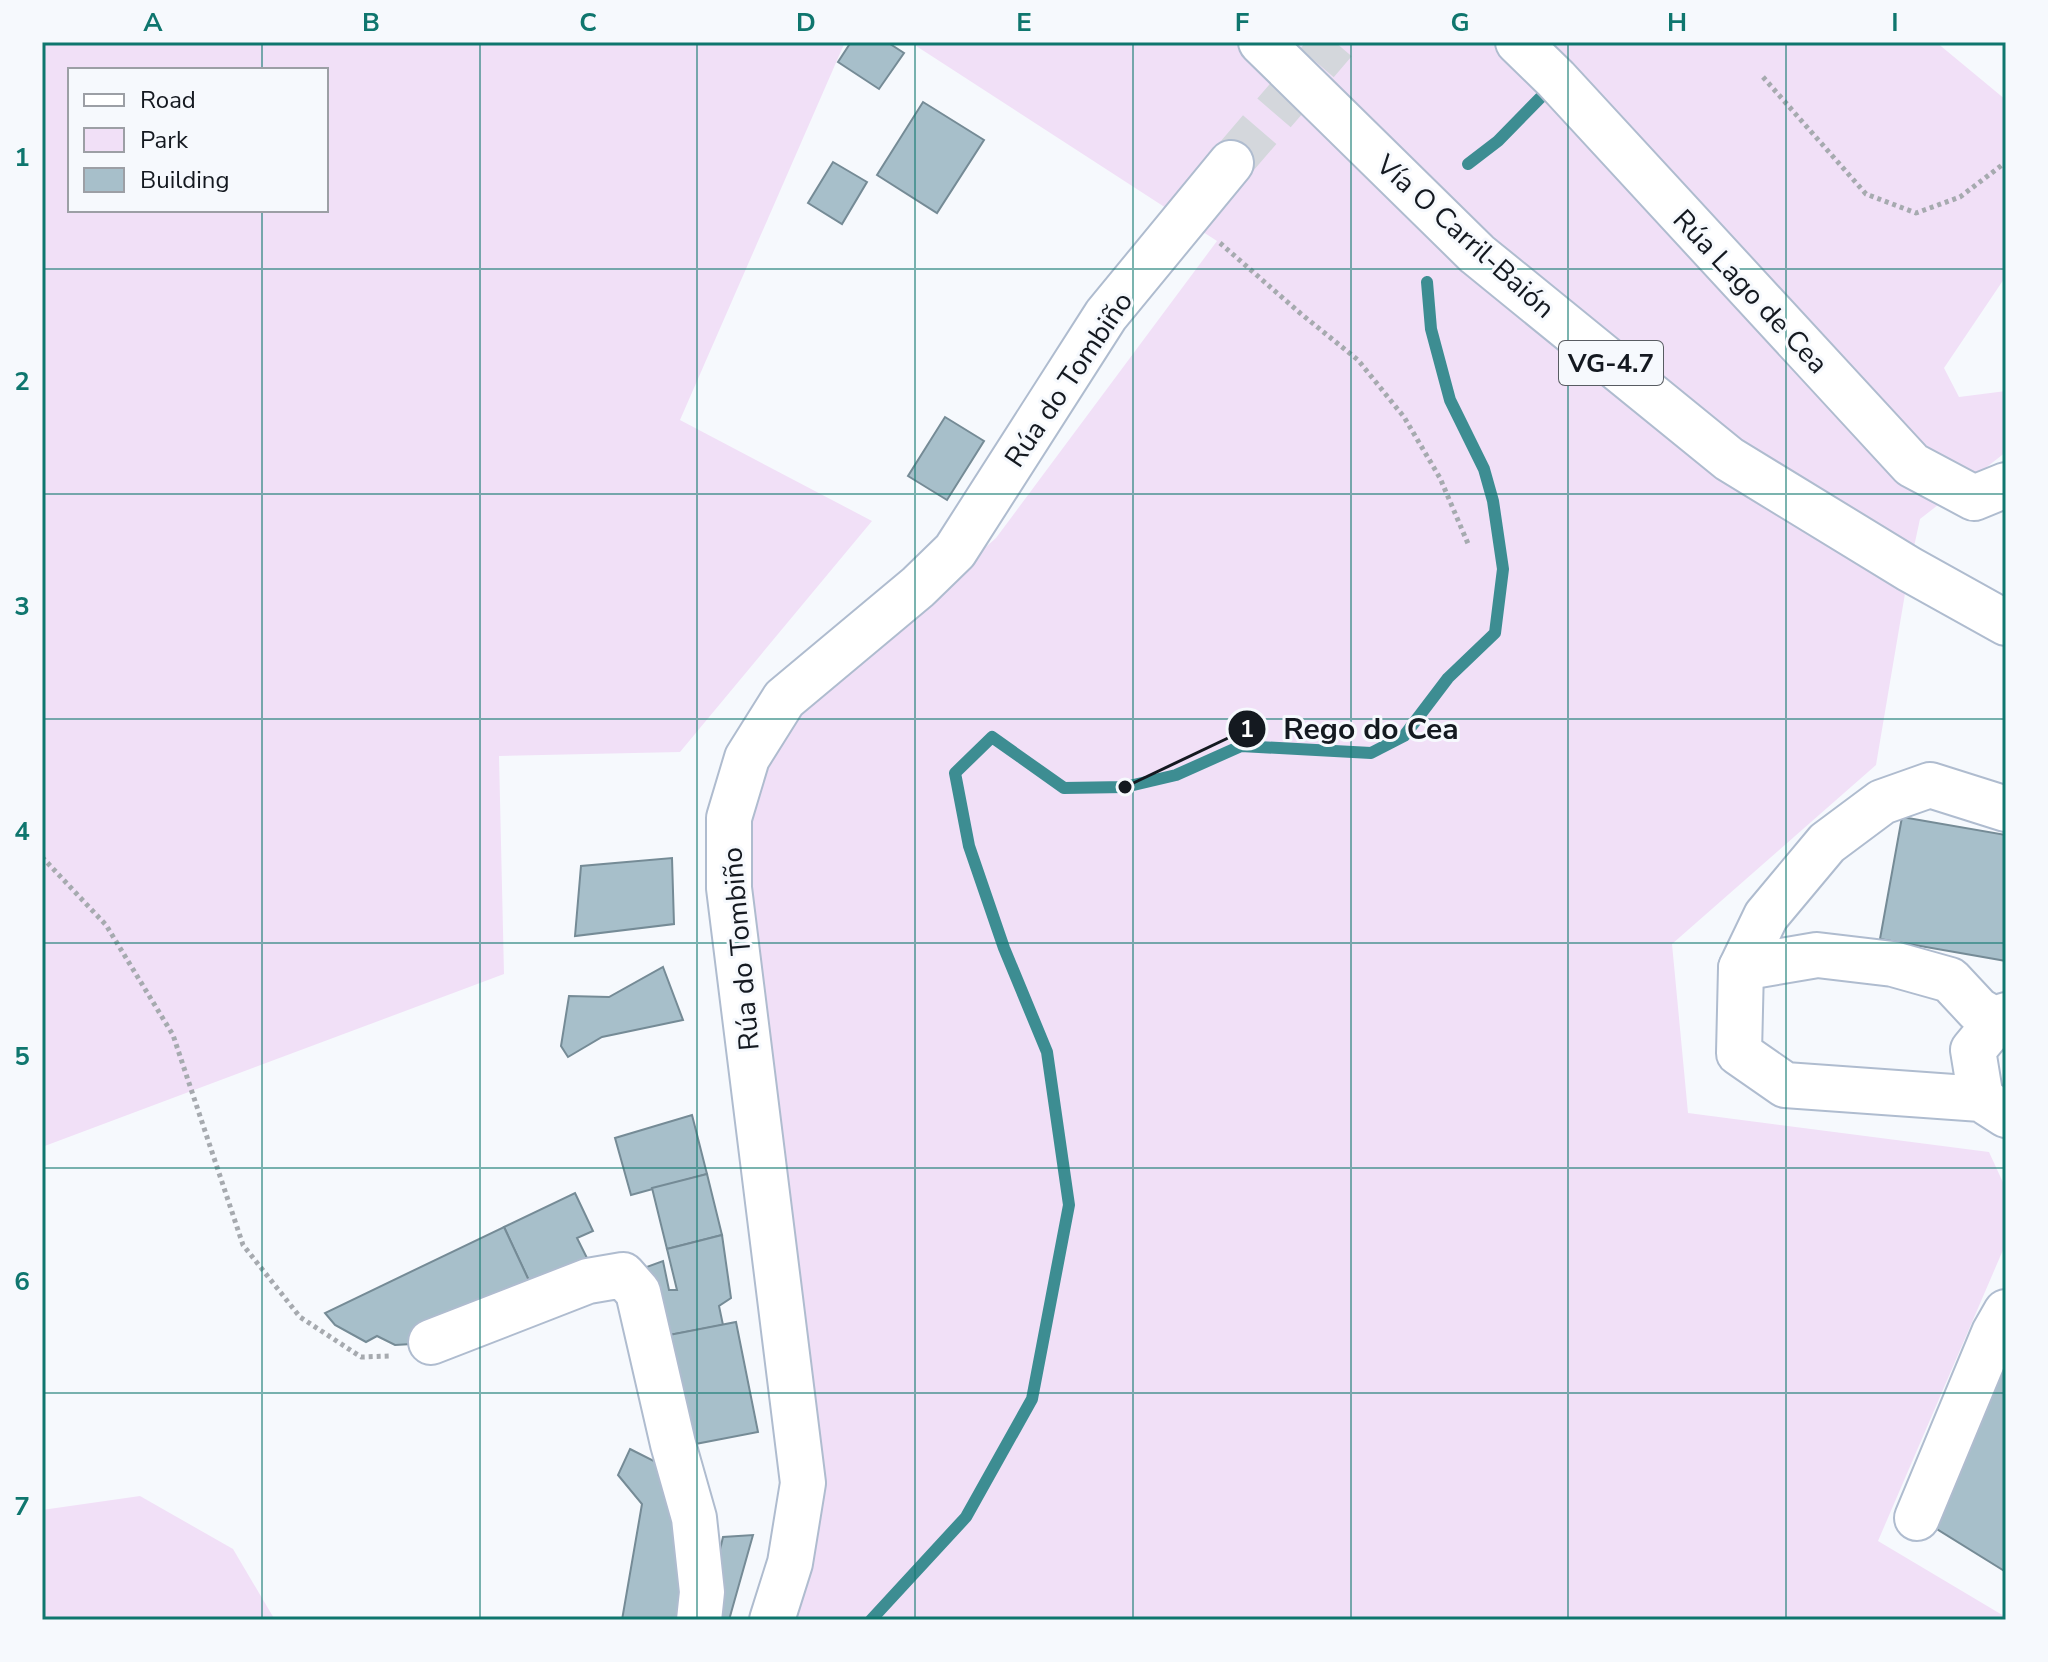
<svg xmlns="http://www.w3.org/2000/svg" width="2048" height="1662" viewBox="0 0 2048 1662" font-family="'Nunito Sans',sans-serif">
  <rect width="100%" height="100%" fill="#f6f9fd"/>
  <g fill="#f1e0f7" fill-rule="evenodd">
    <path d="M42 42H845L680 420 872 521 680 752 499 756 504 974 42 1147ZM326 70V210H70V70Z"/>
    <polygon points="910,42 1936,42 2006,100 2006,276 1944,368 1959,397 2006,391 2006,452 1920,519 1909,570 1876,765 1672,944 1688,1113 1989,1152 2006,1189 2006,1243 1878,1541 2004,1616 2006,1614 2006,1620 771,1620 803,1483 729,888 747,758 996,538 1217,241"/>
    <polygon points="140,1496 233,1549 275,1620 42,1620 42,1510"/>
  </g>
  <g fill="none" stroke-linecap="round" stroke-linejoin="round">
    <g stroke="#3d8d92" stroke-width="12">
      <polyline points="1468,164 1498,141 1544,94"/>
      <polyline points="871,1620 966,1517 1032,1399 1069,1205 1047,1052 1004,948 969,846 955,773 992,737 1064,788 1125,787 1176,775 1241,746 1371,753 1404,736 1448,678 1495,633 1503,569 1493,501 1484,469 1450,400 1431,329 1427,282"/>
    </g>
  </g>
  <g fill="#a7bfca" stroke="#758b96" stroke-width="2">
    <polygon points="851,42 887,42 904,53 879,89 838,62"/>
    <polygon points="923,102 984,140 937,213 877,175"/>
    <polygon points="833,162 867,182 842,224 808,203"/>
    <polygon points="945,417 984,441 947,500 908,476"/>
    <polygon points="1902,817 2006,835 2006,961 1880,939"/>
    <polygon points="672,858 674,924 575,936 581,866"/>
    <polygon points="663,967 683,1020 602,1037 568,1057 561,1046 569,996 609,997"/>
    <polygon points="692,1115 707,1174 631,1195 615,1138"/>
    <polygon points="707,1174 722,1235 667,1249 652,1188"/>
    <polygon points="575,1193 593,1231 577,1238 587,1258 531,1285 504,1227"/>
    <polygon points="504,1227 531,1285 412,1344 395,1345 377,1336 366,1342 335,1325 325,1313"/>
    <polygon points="722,1235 731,1298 719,1306 723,1325 664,1336 641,1269 663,1261 669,1290 677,1290 667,1249"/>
    <polygon points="736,1322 758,1432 685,1446 664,1336"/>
    <polygon points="2006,1356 2006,1572 1932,1526"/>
    <polygon points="630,1449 654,1461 668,1474 686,1585 678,1620 622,1620 642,1504 618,1475"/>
    <polygon points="753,1535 729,1620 707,1620 710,1592 723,1537"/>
  </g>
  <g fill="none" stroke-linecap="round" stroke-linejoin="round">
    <polyline stroke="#d4d7dc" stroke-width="44" stroke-dasharray="44 22" stroke-linecap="butt" points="1231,163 1335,42"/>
    <g stroke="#afbccf" stroke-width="48">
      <g id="minor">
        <polyline points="1518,42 1556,79 1912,465 1974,498 2006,485"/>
        <polyline points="2006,809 1930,785 1882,802 1827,843 1766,916 1741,968 1739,1053 1785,1085 1981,1099 2006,1115"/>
        <polyline points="1741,968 1817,955 1893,964 1950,980 1978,1010 1997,1021"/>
        <polyline points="1981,1099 1973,1050 1997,1021 2006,1015"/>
        <polyline points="431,1342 588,1281 623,1275 638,1292 673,1444 694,1518 702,1592 699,1620"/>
        <polyline points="1917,1518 1994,1333 2006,1312"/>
        <polyline points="772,1620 790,1563 803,1483 729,888 729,818 747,758 784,699 918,587 955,551 1106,315 1231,163"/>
      </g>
    </g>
    <g stroke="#afbccf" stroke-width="48">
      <polyline id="highway" points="1261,42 1477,254 1729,459 1909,569 2006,623"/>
    </g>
    <g stroke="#a6aaaf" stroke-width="5" stroke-dasharray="4 4" stroke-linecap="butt">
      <polyline points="1763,77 1866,194 1916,213 1960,197 2006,162"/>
      <polyline points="1220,243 1300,313 1358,360 1404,417 1440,478 1469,546"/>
      <polyline points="42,857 106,925 173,1035 243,1245 300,1317 361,1357 392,1356"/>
    </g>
    <use href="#minor" stroke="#fff" stroke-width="44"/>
    <use href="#highway" stroke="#fff" stroke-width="44"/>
  </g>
  <path fill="none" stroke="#0f766e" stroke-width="2" stroke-opacity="0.55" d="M262 42V70M480 42V1620M697 42V1620M915 42V1620M1133 42V1620M1351 42V1620M1568 42V1620M1786 42V1620M262 210V1620M42 269H2006M42 494H2006M42 719H2006M42 943H2006M42 1168H2006M42 1393H2006"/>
  <g text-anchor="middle" stroke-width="6" stroke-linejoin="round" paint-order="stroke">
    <rect fill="#f6f9fd" stroke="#585c62" stroke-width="2" x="1559" y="341" width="104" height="44" rx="6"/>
    <g font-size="26" font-weight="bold" fill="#141920">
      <text x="1611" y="372">VG-4.7</text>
    </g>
    <g font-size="28" fill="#141920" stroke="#f6f9fd">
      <text transform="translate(1466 236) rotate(42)" y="10">Vía O Carril-Baión</text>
      <text transform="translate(1751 291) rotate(47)" y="10">Rúa Lago de Cea</text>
      <text transform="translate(1068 379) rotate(-56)" y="10">Rúa do Tombiño</text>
      <text transform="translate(740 949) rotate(-95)" y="10">Rúa do Tombiño</text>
    </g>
  </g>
  <path fill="none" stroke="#141920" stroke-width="3" d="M1125 787L1247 729"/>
  <g fill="#141920" stroke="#f6f9fd" stroke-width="3">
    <circle cx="1125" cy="787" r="8"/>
    <circle cx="1247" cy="729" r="20"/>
  </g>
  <g font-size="24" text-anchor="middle" font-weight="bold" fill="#fff">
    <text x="1247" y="737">1</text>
  </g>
  <g font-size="30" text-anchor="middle" font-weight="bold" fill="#141920" stroke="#f6f9fd" stroke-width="6" stroke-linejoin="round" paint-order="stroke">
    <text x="1371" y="739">Rego do Cea</text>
  </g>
  <rect width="2048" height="1662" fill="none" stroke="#f6f9fd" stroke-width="88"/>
  <rect x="68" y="68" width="260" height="144" fill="#f6f9fd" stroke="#9c9fa5" stroke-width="2"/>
  <rect x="84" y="94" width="40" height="12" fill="#ffffff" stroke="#9c9fa5" stroke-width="2"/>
  <text x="140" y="108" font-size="24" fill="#141920">Road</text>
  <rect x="84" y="128" width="40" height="24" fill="#f1e0f7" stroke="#9c9fa5" stroke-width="2"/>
  <text x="140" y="148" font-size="24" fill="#141920">Park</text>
  <rect x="84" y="168" width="40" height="24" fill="#a7bfca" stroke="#9c9fa5" stroke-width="2"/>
  <text x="140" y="188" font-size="24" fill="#141920">Building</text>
  <rect x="44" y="44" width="1960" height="1574" fill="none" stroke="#0f766e" stroke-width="3"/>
  <g font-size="26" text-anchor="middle" font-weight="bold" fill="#0f766e">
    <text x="153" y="31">A</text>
    <text x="371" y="31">B</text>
    <text x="588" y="31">C</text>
    <text x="806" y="31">D</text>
    <text x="1024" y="31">E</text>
    <text x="1242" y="31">F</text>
    <text x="1460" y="31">G</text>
    <text x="1677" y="31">H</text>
    <text x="1895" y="31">I</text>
    <text x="22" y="166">1</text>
    <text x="22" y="390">2</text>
    <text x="22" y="615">3</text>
    <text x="22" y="840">4</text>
    <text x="22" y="1065">5</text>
    <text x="22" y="1290">6</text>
    <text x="22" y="1515">7</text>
  </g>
</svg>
